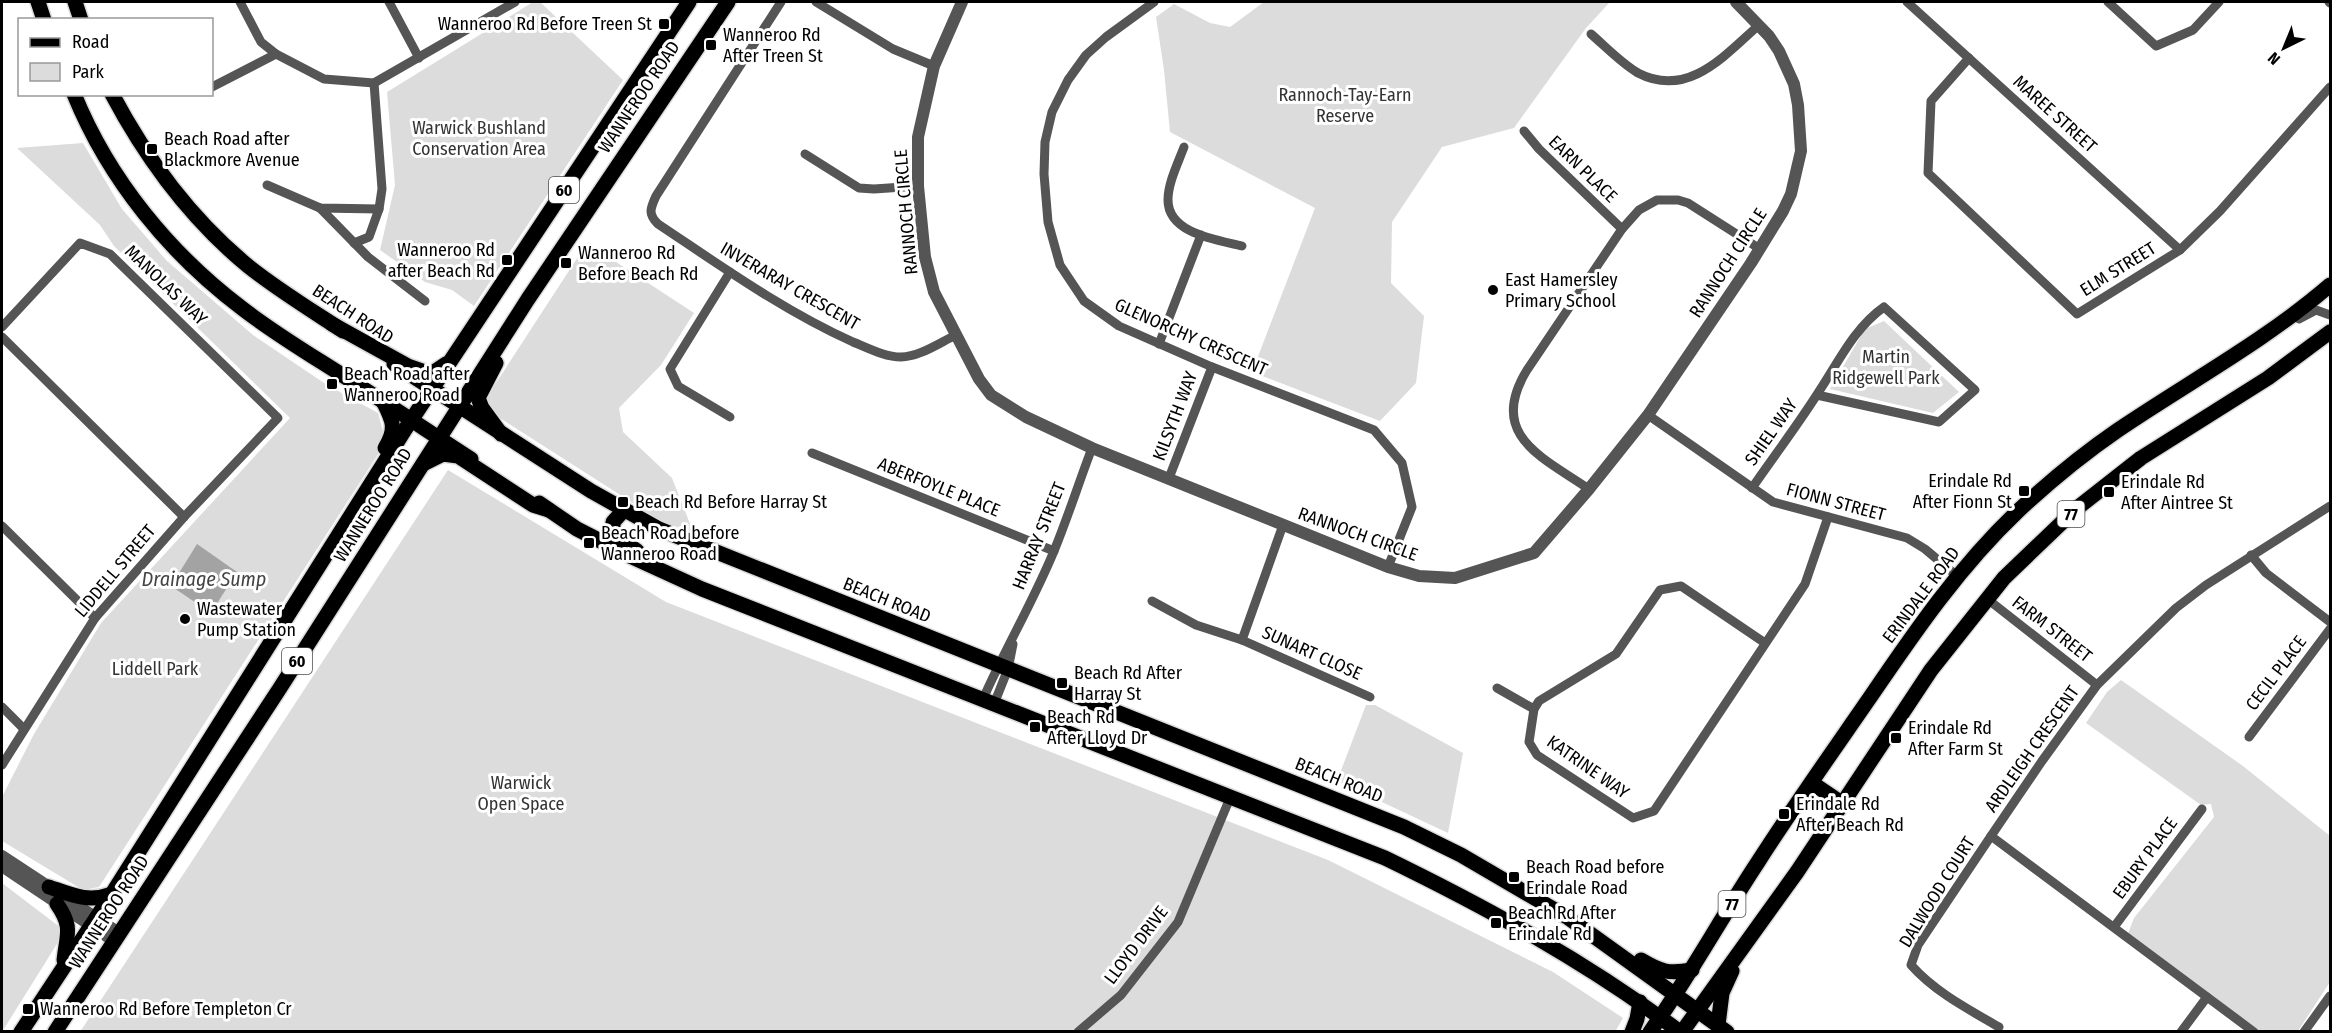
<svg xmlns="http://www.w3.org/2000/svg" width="2332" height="1033" viewBox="0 0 2332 1033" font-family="'Fira Sans Condensed',sans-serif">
  <rect width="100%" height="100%" fill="#fff"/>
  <g fill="#dcdcdc">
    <polygon points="533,2 540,2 623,80 474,306 452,290 425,282 380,250 395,185 387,92"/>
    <polygon points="1264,2 1610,2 1586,28 1514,128 1442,147 1392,222 1391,283 1424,316 1416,383 1380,421 1252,372 1315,208 1170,132 1164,70 1156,17 1174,4 1210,23 1230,27"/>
    <polygon points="83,143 122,209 167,261 253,335 327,385 378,413 386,442 99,887 83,890 2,841 2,797 34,734 101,623 290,418 114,246 100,225 17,148"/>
    <polygon points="587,243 694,313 661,365 619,408 623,432 672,478 694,534 661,521 481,406"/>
    <polygon points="1884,321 1959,392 1933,413 1830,389 1865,329"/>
    <polygon points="448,470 666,602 1328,860 1553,972 1623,1018 1615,1032 80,1032"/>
    <polygon points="2121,680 2243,766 2330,836 2330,982 2298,1031 2257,1031 2127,936 2134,918 2214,817 2211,804 2201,805 2086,723 2107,692"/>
    <polygon points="1366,705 1375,705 1463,753 1448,833 1337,781"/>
    <polygon points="2,883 65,931 2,1032"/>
  </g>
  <polygon fill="#a3a3a3" points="197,544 237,572 211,613 171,586"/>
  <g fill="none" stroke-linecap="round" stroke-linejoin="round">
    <g stroke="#dbdbdb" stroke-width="18">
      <g id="primary">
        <polyline points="38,2 44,20"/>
        <polyline points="75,2 81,20"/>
        <path d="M74 94C109 180 170 254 243 309 278 336 316 358 353 382 392 407 431 433 471 459"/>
        <path d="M112 94C147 160 191 219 248 266 278 290 311 310 343 331"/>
        <polyline points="394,364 591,491 659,529 1404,827 1461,855 1567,917 1727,1032"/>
        <path d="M539 503 577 529 632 557 702 589 1385 858C1488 908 1588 963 1680 1032"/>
        <polyline points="624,510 613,522 613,528 620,539 637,551"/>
        <polyline points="1812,783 1843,804"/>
        <path d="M1641 960C1661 972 1669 974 1692 970"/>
        <polyline points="1718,1025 1722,993 1732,971"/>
        <polyline points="1632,1032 1637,1019 1640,1002"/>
        <path d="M1650 1032C1689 977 1721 918 1758 862 1794 806 1833 751 1871 696 1916 630 1960 566 2018 511 2049 482 2083 454 2118 430 2189 382 2265 341 2330 285"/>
        <polyline points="1682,1032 1797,872 1931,670 2004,578 2076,509 2141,458 2268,378 2330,332"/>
      </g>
    </g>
    <g stroke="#dbdbdb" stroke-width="18">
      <g id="trunk">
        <polyline points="332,324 408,366 431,374 446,364"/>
        <polyline points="496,363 478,398 482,408 501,434"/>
        <path d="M383 401C393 421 397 428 385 448"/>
        <polyline points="423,464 443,454 458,456 533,505 549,510"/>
        <path d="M49 887C72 895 88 903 112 894"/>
        <path d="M57 904C73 927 67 934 64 960"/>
        <polyline points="21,1032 112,894 406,428 689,2"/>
        <polyline points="55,1032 280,688 528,299 728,2"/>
      </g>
    </g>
    <g stroke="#555" stroke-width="9">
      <polyline points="240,2 261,42 276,54 324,79 374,83 515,2"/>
      <polyline points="389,2 419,58"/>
      <path d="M781 2 656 196C650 209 648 214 658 224 721 266 784 311 853 342 868 348 885 357 901 357 919 357 939 343 956 335"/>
      <polyline points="816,2 893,49 934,66"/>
      <polyline points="1154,2 1106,37 1086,55 1068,80 1052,112 1045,142 1044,174 1048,222 1060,265 1084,301 1119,326 1212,367 1374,430 1402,463 1412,507 1388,567"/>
      <polyline points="1907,2 2180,250"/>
      <polyline points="2108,2 2156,46 2193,30 2219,2"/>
      <polyline points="2329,2 2330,3"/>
      <path d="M1591 34C1606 47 1621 63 1638 73 1688 99 1725 55 1759 25"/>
      <polyline points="1969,58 1931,101 1928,173 2077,314 2180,250 2220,211 2330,87"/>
      <polyline points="212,87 276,54"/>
      <polyline points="1524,131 1539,149 1622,229"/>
      <path d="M1184 147C1178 163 1168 183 1168 200 1168 234 1218 240 1242 246"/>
      <polyline points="805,154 859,188 874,189 918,186"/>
      <polyline points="267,185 320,208 379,209 382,189 374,83"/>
      <polyline points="320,208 368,257 425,301"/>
      <polyline points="354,243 369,237 379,209"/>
      <polyline points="730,272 670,369 678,386 730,417"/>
      <polyline points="2299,319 2316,310 2330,315"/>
      <polyline points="2,327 80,243 110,254 278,418 184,517 95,618 2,765"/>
      <polyline points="2,337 184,517"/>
      <polyline points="1159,344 1201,235"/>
      <polyline points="1648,415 1773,502 1907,538 1925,549 1957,576"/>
      <polyline points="812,453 1054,551"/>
      <polyline points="1169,478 1212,367"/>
      <path d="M1752 488C1774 456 1797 426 1818 393 1838 363 1854 328 1884 307L1975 390 1939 422 1817 395"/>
      <path d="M1589 489C1542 457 1487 435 1527 370L1622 229 1639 210 1657 200H1678L1688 203 1760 249"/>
      <polyline points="2,526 95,618"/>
      <polyline points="2251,555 2266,573 2330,622"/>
      <polyline points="1986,598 2097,685"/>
      <polyline points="1152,601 1196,625 1242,640 1370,697"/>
      <polyline points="1242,640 1283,525"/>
      <polyline points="1765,643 1681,586 1660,590 1616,654 1539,701 1534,709 1529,742 1537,755 1633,818 1654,811 1805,584 1828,517"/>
      <polyline points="1497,688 1534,709"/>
      <path d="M983 699C1005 649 1033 602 1054 551 1068 517 1079 482 1092 448"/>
      <polyline points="994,704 1008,669 1013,644"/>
      <polyline points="2,707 24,729"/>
      <polyline points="2249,737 2330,629"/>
      <path d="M1991 836 1918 945 1911 965C1935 992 1968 1009 1999 1027"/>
      <polyline points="2114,927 2202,809"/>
      <polyline points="1078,1032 1121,995 1178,922 1230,798"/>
      <polyline points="2181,1032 2207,997"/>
      <polyline points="2254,1032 1991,836 2042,761 2097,685 2176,608 2206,585 2330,506"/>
      <polyline points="2304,1032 2330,996"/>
    </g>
    <g stroke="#555" stroke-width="12">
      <polyline points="962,2 934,66 918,137 918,186 925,257 934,292 979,379 991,395 1026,417 1092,448 1388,567 1419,576 1455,578 1534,553 1589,489 1648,415 1751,263 1783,211 1791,194 1801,151 1798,105 1794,84 1779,51 1769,36 1736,2"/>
      <polyline points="2,856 119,933"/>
      <polyline points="2,866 114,941"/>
    </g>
    <use href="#primary" stroke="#000" stroke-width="15"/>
    <use href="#trunk" stroke="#000" stroke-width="15"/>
  </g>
  <g fill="#000" stroke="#fff" stroke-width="2">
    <rect x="658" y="18" width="12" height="12" rx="3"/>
    <rect x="705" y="39" width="12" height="12" rx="3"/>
    <rect x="146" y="143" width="12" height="12" rx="3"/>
    <rect x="501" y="254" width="12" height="12" rx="3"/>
    <rect x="560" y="257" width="12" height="12" rx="3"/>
    <circle cx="1493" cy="290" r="6"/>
    <rect x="326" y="378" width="12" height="12" rx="3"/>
    <rect x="2018" y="485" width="12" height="12" rx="3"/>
    <rect x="2103" y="486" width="12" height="12" rx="3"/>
    <rect x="617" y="496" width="12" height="12" rx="3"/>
    <rect x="583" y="537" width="12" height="12" rx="3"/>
    <circle cx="185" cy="619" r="6"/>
    <rect x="1056" y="677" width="12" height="12" rx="3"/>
    <rect x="1029" y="721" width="12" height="12" rx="3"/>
    <rect x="1890" y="732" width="12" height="12" rx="3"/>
    <rect x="1778" y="808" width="12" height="12" rx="3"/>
    <rect x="1508" y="871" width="12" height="12" rx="3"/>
    <rect x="1490" y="917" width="12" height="12" rx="3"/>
    <rect x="22" y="1003" width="12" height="12" rx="3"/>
  </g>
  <g text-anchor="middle" stroke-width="6" stroke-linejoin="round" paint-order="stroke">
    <g fill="#fff" stroke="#4c4c4c" stroke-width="1.5">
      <rect x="549" y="177" width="30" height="26" rx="4.5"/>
      <rect x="2057.5" y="501" width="27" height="26" rx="4.5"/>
      <rect x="282" y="648" width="30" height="26" rx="4.5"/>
      <rect x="1718.5" y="891" width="27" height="26" rx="4.5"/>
    </g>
    <g font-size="16" font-weight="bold" fill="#000">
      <text x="564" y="196">60</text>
      <text x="2071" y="520">77</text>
      <text x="297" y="667">60</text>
      <text x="1732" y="910">77</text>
    </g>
    <g font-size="18" fill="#000" stroke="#fff" text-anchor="start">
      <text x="652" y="30" text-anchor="end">Wanneroo Rd Before Treen St</text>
      <text x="723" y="41">Wanneroo Rd<tspan x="723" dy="21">After Treen St</tspan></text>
      <text x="164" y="145">Beach Road after<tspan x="164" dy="21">Blackmore Avenue</tspan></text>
      <text x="495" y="256" text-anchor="end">Wanneroo Rd<tspan x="495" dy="21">after Beach Rd</tspan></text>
      <text x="578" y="259">Wanneroo Rd<tspan x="578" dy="21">Before Beach Rd</tspan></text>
      <text x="1505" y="286">East Hamersley<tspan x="1505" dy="21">Primary School</tspan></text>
      <text x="344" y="380">Beach Road after<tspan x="344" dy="21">Wanneroo Road</tspan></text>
      <text x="2012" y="487" text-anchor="end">Erindale Rd<tspan x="2012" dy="21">After Fionn St</tspan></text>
      <text x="2121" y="488">Erindale Rd<tspan x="2121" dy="21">After Aintree St</tspan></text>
      <text x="635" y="508">Beach Rd Before Harray St</text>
      <text x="601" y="539">Beach Road before<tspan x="601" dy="21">Wanneroo Road</tspan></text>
      <text x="197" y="615">Wastewater<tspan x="197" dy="21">Pump Station</tspan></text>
      <text x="1074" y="679">Beach Rd After<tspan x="1074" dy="21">Harray St</tspan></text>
      <text x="1047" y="723">Beach Rd<tspan x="1047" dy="21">After Lloyd Dr</tspan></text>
      <text x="1908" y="734">Erindale Rd<tspan x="1908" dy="21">After Farm St</tspan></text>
      <text x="1796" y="810">Erindale Rd<tspan x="1796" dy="21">After Beach Rd</tspan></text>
      <text x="1526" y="873">Beach Road before<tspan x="1526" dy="21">Erindale Road</tspan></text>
      <text x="1508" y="919">Beach Rd After<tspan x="1508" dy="21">Erindale Rd</tspan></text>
      <text x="40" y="1015">Wanneroo Rd Before Templeton Cr</text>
    </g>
    <g font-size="18" fill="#333" stroke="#fff">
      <text x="1345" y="101">Rannoch-Tay-Earn<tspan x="1345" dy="21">Reserve</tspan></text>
      <text x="479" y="134">Warwick Bushland<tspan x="479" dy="21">Conservation Area</tspan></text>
      <text x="1886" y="363">Martin<tspan x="1886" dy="21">Ridgewell Park</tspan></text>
      <text x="155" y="675">Liddell Park</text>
      <text x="521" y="789">Warwick<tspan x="521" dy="21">Open Space</tspan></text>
    </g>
    <g font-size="18" fill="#000" stroke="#fff">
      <text transform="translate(639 97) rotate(-56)" y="6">WANNEROO ROAD</text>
      <text transform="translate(2055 114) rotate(42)" y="6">MAREE STREET</text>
      <text transform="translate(1583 169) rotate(44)" y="6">EARN PLACE</text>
      <text transform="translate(906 212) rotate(-95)" y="6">RANNOCH CIRCLE</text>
      <text transform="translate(1728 263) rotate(-57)" y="6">RANNOCH CIRCLE</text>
      <text transform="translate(2118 269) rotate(-32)" y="6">ELM STREET</text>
      <text transform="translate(166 285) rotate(44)" y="6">MANOLAS WAY</text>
      <text transform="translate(790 286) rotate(30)" y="6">INVERARAY CRESCENT</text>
      <text transform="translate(353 314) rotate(33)" y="6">BEACH ROAD</text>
      <text transform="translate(1191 337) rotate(24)" y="6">GLENORCHY CRESCENT</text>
      <text transform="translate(1175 416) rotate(-69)" y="6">KILSYTH WAY</text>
      <text transform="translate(1771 432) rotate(-55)" y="6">SHIEL WAY</text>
      <text transform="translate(939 487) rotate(22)" y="6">ABERFOYLE PLACE</text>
      <text transform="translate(1836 502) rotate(15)" y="6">FIONN STREET</text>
      <text transform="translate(373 505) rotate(-58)" y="6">WANNEROO ROAD</text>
      <text transform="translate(1358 534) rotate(20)" y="6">RANNOCH CIRCLE</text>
      <text transform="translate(1039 536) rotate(-68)" y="6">HARRAY STREET</text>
      <text transform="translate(115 571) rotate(-50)" y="6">LIDDELL STREET</text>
      <text transform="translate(1921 595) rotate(-53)" y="6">ERINDALE ROAD</text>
      <text transform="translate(887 600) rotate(22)" y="6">BEACH ROAD</text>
      <text transform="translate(2052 629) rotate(38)" y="6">FARM STREET</text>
      <text transform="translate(1312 653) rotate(24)" y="6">SUNART CLOSE</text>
      <text transform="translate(2276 673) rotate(-53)" y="6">CECIL PLACE</text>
      <text transform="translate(2032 749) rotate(-55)" y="6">ARDLEIGH CRESCENT</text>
      <text transform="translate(1588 767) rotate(35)" y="6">KATRINE WAY</text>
      <text transform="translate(1339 780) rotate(22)" y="6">BEACH ROAD</text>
      <text transform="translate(2145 858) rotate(-54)" y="6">EBURY PLACE</text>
      <text transform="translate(1937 892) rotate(-58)" y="6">DALWOOD COURT</text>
      <text transform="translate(109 912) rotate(-57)" y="6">WANNEROO ROAD</text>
      <text transform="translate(1136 945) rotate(-53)" y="6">LLOYD DRIVE</text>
    </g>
    <g font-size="20" font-style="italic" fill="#444" stroke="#fff">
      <text x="204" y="586">Drainage Sump</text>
    </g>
  </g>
  <rect width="2332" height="1033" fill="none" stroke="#000000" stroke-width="6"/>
  <rect x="18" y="18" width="195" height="78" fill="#ffffff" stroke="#999999" stroke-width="1.5"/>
  <rect x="30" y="38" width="30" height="9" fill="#000000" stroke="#999999" stroke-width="1.5"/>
  <text x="72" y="48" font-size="18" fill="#000000">Road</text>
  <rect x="30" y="63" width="30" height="18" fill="#dcdcdc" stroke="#999999" stroke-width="1.5"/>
  <text x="72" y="78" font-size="18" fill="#000000">Park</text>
  <g transform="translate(2284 48) rotate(223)" stroke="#ffffff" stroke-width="4.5" paint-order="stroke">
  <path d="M0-4.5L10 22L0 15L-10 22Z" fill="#000000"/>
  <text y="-9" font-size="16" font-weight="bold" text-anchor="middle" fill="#000000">N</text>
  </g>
</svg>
